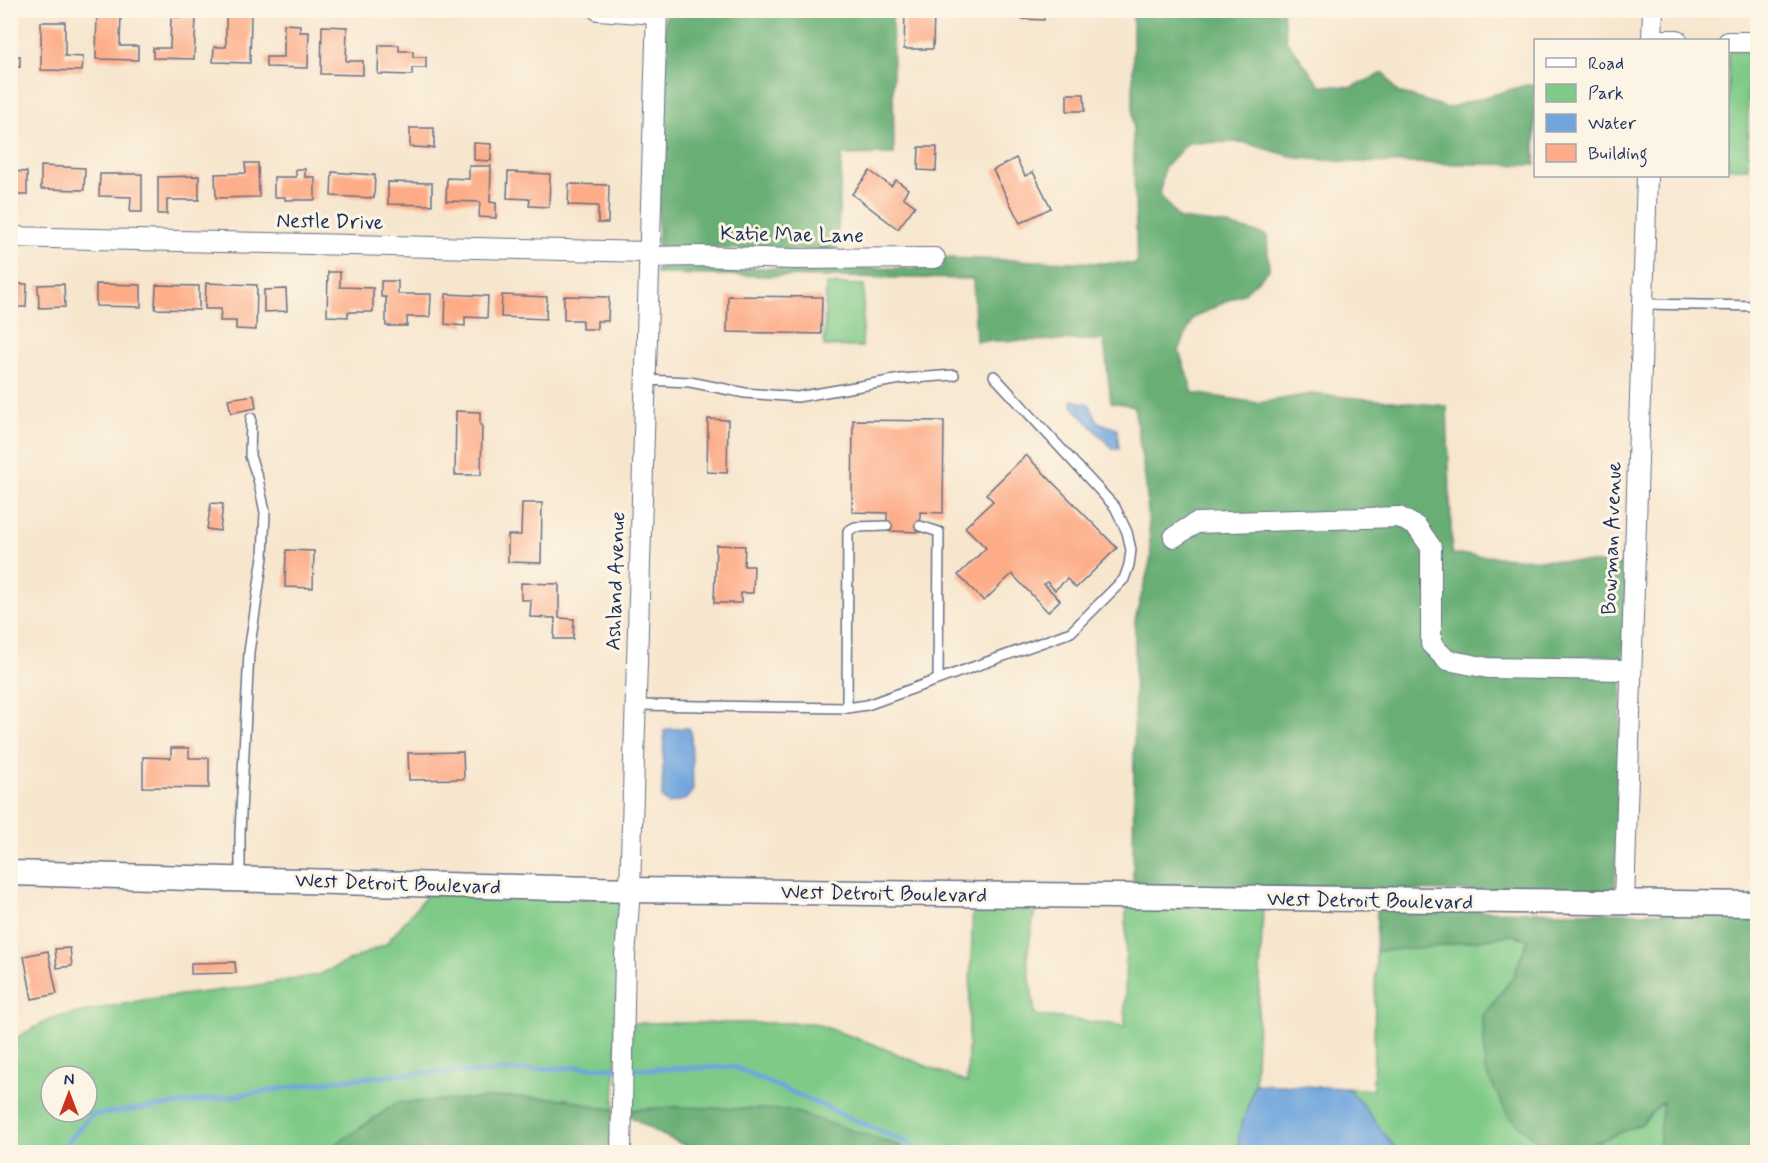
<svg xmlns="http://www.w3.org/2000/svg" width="1768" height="1163" viewBox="0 0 1768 1163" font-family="Mynerve,sans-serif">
  <rect width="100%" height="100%" fill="#fcf5e5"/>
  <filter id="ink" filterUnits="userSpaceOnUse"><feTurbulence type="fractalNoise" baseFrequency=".0167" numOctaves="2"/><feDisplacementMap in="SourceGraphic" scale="12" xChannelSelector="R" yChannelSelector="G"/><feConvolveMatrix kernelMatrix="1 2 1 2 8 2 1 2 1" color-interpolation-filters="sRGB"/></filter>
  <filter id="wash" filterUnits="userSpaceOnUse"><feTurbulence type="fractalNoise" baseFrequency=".008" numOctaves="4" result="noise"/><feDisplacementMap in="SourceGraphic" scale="24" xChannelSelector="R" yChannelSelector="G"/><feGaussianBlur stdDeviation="1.35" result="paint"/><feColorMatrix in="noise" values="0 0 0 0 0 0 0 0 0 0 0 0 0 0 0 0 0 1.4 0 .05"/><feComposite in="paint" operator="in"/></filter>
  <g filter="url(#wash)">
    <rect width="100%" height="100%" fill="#f7e6ce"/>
    <g fill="#7fca87" stroke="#4d7c72" stroke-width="1.5" fill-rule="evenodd">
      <rect x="1728" y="51" width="20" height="117"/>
      <polygon points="826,284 864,285 862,347 824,346"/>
      <path d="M428 894 621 899 614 1109 599 1108 567 1099 508 1097 397 1103 326 1151 298 1152H11L10 1041 52 1018 149 999 247 987 318 975 386 944ZM51 1076H87V1112H51Z"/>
      <polygon points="973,904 1036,905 1027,956 1035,1015 1125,1026 1126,906 1263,908 1255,1084 1239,1135 1238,1152 911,1152 893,1144 789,1110 631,1110 632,1023 813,1023 873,1044 967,1083"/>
      <polygon points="1511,935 1529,939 1513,977 1483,1016 1640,1125 1664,1101 1658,1152 1398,1152 1361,1103 1346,1088 1373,1090 1376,951 1431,947"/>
    </g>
    <g fill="#67ae74" stroke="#416e69" stroke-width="1.5">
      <polygon points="665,11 892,11 894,154 842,155 837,250 657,248"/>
      <polygon points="1133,11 1283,11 1286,40 1320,85 1352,87 1384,73 1397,92 1448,108 1526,85 1535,84 1535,165 1349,162 1298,158 1242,142 1188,143 1164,168 1160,195 1179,219 1223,224 1267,235 1269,270 1244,293 1224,302 1192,319 1179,351 1193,393 1258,403 1311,394 1447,406 1452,554 1626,565 1615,893 1133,887 1135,620 1151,558 1146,485 1134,406 1111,402 1104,340 976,341 973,279 656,274 656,267 696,266 793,269 943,268 943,258 1137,264 1133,137"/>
      <polygon points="1377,910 1757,914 1757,1152 1658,1152 1663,1101 1640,1125 1589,1145 1541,1144 1509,1117 1485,1070 1483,1016 1513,977 1528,939 1511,935 1431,947 1376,951"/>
      <polygon points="508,1097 567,1099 599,1108 614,1109 613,1152 302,1152 326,1151 397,1103"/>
      <polygon points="674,1107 789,1110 893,1144 911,1152 699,1152 656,1132 630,1116 631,1110"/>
    </g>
    <g fill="#70a5dd" stroke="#466a9e" stroke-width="1.5">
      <polygon points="1072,400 1089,404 1098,422 1117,429 1119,449 1113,449 1072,406"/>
      <polygon points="689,728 691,732 693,790 686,799 669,804 662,798 664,731 669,729"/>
      <polygon points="1255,1084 1346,1088 1361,1103 1398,1152 1238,1152 1239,1135"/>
    </g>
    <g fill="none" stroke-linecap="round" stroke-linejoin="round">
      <polyline stroke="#70a5dd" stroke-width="5" points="59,1152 91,1115 188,1103 339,1080 415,1073 487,1072 580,1067 652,1069 734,1067 928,1152"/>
    </g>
    <g id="blocks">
      <g fill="#fdac87">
        <polygon points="905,10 934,10 933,49 904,49"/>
        <polygon points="1021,10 1044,10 1044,20 1021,19"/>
        <polygon points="97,11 121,12 120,46 138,46 138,60 96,59"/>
        <polygon points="226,14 251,15 250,63 213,62 214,47 226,47"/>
        <polygon points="171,17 196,18 194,59 153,58 153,48 170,48"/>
        <polygon points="41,22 65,22 65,56 83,57 82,71 41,70"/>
        <polygon points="284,24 300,25 300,32 309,32 308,68 266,67 266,57 284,57"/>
        <polygon points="322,26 347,27 346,61 363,61 363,75 321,74"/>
        <polygon points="379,45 399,45 399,51 413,51 413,57 426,57 426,68 412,68 412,75 378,74"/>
        <rect x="10" y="56" width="10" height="11"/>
        <polygon points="1067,94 1084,94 1085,111 1067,111"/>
        <polygon points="410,128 434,128 434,148 410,147"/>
        <polygon points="474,143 491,144 491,161 474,160"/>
        <polygon points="919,147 937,147 936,171 918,170"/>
        <polygon points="1016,158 1025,176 1033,172 1051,208 1020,223 993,170"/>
        <polygon points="245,163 258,163 259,197 216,198 215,174 246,173"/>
        <polygon points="41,166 85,168 84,190 41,189"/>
        <polygon points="469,166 491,166 490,202 496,203 496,218 479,217 480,202 446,201 447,178 469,179"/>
        <polygon points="296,169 305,169 305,177 315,177 315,200 285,200 285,197 274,197 274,177 296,177"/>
        <polygon points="10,171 27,172 27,195 10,195"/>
        <polygon points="870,171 891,186 896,180 908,189 903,197 915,206 898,229 852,194"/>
        <polygon points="332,172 375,175 374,198 331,196"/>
        <polygon points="508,172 550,174 549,207 529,206 530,199 507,198"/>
        <polygon points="100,174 142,174 142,212 130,212 131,197 99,196"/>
        <polygon points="199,176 199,200 167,200 167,214 158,214 158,177"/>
        <polygon points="388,182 432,183 432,205 388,204"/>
        <polygon points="569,184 609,185 608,223 598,223 598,206 568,205"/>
        <polygon points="328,272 340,272 340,287 373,288 373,312 348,312 348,317 327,316"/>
        <polygon points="381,281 398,281 398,294 431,294 430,317 407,317 407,326 386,326 386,297 381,297"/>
        <polygon points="206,283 257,285 256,330 236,329 236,321 220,321 221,309 205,309"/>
        <polygon points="10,284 27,284 26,307 10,307"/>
        <polygon points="64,284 65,307 39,308 38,285"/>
        <polygon points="96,284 141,285 141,307 96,306"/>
        <polygon points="156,285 199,286 199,310 155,309"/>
        <polygon points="286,289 287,311 264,312 264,290"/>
        <polygon points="446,294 488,296 487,318 465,317 465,326 445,324"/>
        <polygon points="502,295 547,297 546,319 501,317"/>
        <polygon points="564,296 609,297 608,321 597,321 597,329 582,329 582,320 564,320"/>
        <polygon points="728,296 822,297 821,334 727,332"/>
        <polygon points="254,395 256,408 231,413 228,399"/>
        <polygon points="456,411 480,412 480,425 482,425 481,475 455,475"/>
        <polygon points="708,419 728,420 727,473 707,472"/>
        <polygon points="853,420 944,421 943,513 920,512 920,532 887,531 887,513 852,512"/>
        <polygon points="1026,455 1117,548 1076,588 1067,579 1055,590 1047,582 1044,584 1060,600 1048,612 1012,574 984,601 958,575 986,548 965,527 993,501 986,494"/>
        <polygon points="211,503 223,504 220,531 207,529"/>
        <polygon points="522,503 542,503 541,563 508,562 508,535 521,535"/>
        <polygon points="716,545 745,546 744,566 754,566 753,593 741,593 741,603 714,603"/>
        <polygon points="286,550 314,551 313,588 285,587"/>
        <polygon points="521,583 559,584 559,618 574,619 573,639 554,639 555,618 530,617 531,600 521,600"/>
        <polygon points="171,748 189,748 189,758 209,758 209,788 143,787 143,757 171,758"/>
        <polygon points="463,752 464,779 409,780 408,753"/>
        <polygon points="70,948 72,966 57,968 55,949"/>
        <polygon points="48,951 57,994 32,999 24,956"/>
        <polygon points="235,962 236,973 191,974 191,963"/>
      </g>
    </g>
  </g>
  <g filter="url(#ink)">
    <use href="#blocks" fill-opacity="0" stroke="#686f85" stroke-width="1.5"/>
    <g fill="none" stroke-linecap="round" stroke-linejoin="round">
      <g stroke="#686f85" stroke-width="12">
        <g id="service">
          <polyline points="1643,304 1758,306"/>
          <polyline points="645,380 690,382 745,393 797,397 901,379 954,375"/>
          <polyline points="920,526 939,532 938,679"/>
          <polyline points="635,705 847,708 867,705 1071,632 1124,579 1129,565 1131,550 1127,532 1115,507 994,376"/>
          <polyline points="847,708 848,531 855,527 887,526"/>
          <polyline points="240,877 240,833 249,652 263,557 265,512 258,479 250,456 251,418"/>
        </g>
      </g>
      <g stroke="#686f85" stroke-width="22">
        <g id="minor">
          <polyline points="598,10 656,14"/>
          <polyline points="1652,40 1653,10"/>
          <polyline points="1652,40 1677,40"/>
          <polyline points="1728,42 1758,42"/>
          <polyline points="10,237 648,252"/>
          <polyline points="648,257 696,256 793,259 935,258"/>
          <polyline points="1174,537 1196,523 1399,517 1417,527 1431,547 1431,644 1447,660 1488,668 1631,670"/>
          <polyline points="1624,902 1647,176"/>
          <polyline points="621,1152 625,957 630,890 657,10"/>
        </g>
      </g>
      <g stroke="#686f85" stroke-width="27">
        <polyline id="tertiary" points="10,873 630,890 1758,904"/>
      </g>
      <use href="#service" stroke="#fff" stroke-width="9"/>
      <use href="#minor" stroke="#fff" stroke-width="20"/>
      <use href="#tertiary" stroke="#fff" stroke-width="24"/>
    </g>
  </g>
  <g text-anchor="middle" stroke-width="6" stroke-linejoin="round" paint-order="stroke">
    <g font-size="21" fill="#1b2f5e" stroke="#fcf5e5">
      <text transform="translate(330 221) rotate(1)" y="7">Nestle Drive</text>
      <text transform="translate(792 234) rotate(1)" y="7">Katie Mae Lane</text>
      <text transform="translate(1611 538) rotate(-88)" y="7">Bowman Avenue</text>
      <text transform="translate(615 581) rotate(-88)" y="7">Ashland Avenue</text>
      <text transform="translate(398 883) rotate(2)" y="7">West Detroit Boulevard</text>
      <text transform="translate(884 893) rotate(1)" y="7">West Detroit Boulevard</text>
      <text transform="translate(1370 900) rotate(1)" y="7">West Detroit Boulevard</text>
    </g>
  </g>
  <rect width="1768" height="1163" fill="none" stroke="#fcf5e5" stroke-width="36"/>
  <rect x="1534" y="39" width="195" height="138" fill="#fcf5e5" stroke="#a2a6af" stroke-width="1.5"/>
  <rect x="1546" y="58" width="30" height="9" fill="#ffffff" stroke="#a2a6af" stroke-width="1.5"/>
  <text x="1588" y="69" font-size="18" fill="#1b2f5e">Road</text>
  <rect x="1546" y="84" width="30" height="18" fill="#7fca87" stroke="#a2a6af" stroke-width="1.5"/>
  <text x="1588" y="99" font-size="18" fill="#1b2f5e">Park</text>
  <rect x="1546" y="114" width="30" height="18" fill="#70a5dd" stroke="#a2a6af" stroke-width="1.5"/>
  <text x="1588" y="129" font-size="18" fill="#1b2f5e">Water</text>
  <rect x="1546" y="144" width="30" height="18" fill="#fdac87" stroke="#a2a6af" stroke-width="1.5"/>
  <text x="1588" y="159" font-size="18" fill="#1b2f5e">Building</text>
  <g transform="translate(69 1094)"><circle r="28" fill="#fcf5e5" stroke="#a2a6af" stroke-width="1.5"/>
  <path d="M0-4.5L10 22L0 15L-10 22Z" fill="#c8321e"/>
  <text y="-9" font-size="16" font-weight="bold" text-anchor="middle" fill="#1b2f5e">N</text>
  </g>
</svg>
